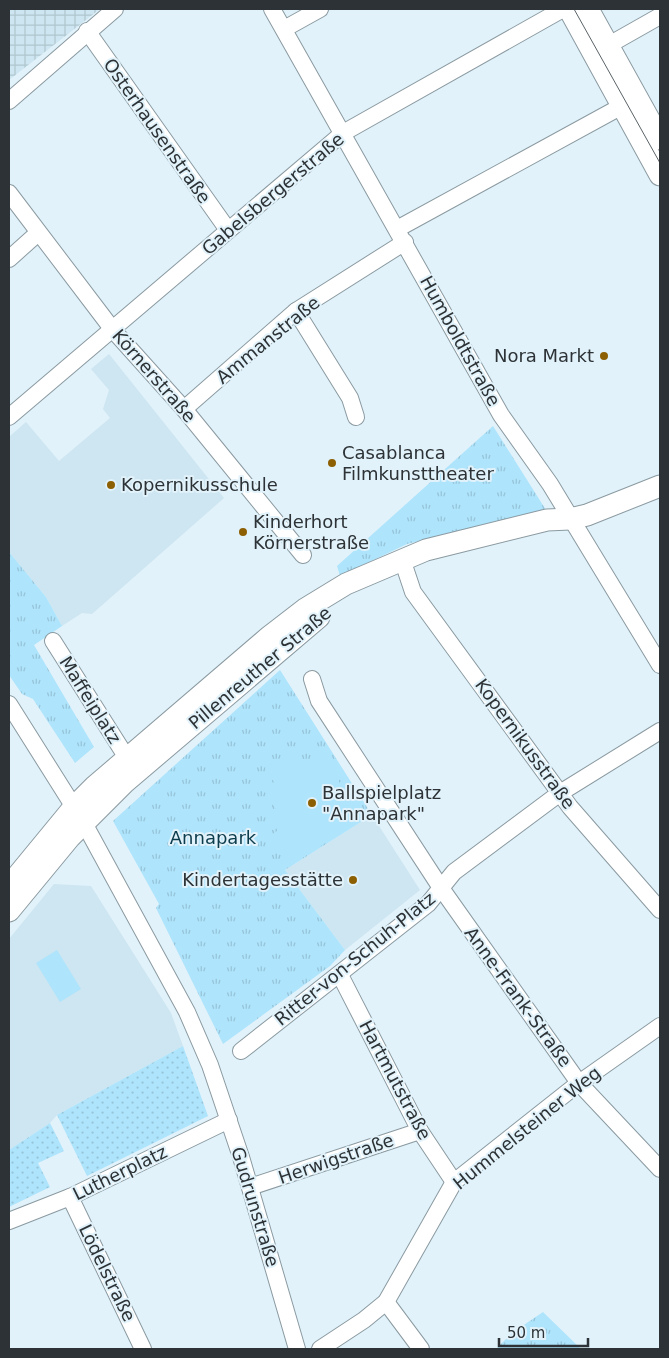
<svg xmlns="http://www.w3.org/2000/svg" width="669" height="1358" viewBox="0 0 669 1358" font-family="'DejaVu Sans',sans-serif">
  <defs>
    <pattern id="industrial-grid" width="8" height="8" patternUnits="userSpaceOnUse" patternTransform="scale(1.25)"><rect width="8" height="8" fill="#cde6f1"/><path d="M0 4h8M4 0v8" fill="none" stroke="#b0c6cf"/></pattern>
    <pattern id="grass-tufts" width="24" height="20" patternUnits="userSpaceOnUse" patternTransform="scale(1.25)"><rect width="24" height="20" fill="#aee4fc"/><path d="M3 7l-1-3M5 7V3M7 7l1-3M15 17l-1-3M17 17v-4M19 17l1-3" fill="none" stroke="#96c4d9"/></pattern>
    <pattern id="garden-dots" width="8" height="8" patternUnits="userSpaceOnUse" patternTransform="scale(1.25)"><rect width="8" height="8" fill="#aee4fc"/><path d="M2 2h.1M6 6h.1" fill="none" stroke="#96c4d9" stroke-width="1.8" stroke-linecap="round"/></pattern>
  </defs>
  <rect width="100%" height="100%" fill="#e1f2fa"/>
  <g fill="#cde6f1">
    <polygon points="109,354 224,498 92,614 82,613 62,626 46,597 9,552 9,437 26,422 59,461 110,418 103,409 109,390 91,369"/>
    <polygon points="372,815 420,890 345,950 285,870"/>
    <polygon points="54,884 91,886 171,1013 183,1046 57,1115 50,1123 9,1150 9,939"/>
  </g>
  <polygon fill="url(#industrial-grid)" points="9,9 100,9 9,80"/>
  <g fill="url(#grass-tufts)">
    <polygon points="493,426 546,510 407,544 340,576 337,566"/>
    <polygon points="9,552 46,597 62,626 34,645 94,747 75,763 33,699 22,694 9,675"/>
    <polygon points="280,670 372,815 285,870 345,950 330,966 223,1044 156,908 159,904 113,821"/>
    <polygon points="543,1312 581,1349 496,1349 512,1333"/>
  </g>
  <g fill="url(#garden-dots)">
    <polygon points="183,1046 208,1116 87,1176 57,1115"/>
    <polygon points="50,1123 64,1151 38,1163 50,1187 9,1207 9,1150"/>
  </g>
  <g fill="#aee4fc">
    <polygon points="296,748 307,767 323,757 362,817 346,827 347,829 290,866 271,835 286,825 263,789 274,782 265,768"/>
    <polygon points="57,950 81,989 60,1002 36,963"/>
  </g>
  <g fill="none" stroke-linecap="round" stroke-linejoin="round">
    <g stroke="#8b9aa1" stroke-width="18">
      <g id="minor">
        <polyline points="272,9 501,415 550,484 660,665"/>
        <polyline points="284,29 320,9"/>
        <polyline points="87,31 228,230"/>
        <polyline points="607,46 660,16"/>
        <polyline points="9,101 115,9"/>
        <polyline points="9,193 113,330 184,409 303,555"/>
        <polyline points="397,229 622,106"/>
        <polyline points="9,259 38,233"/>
        <polyline points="296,311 350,398 356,417"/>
        <polyline points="184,409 296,311 405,242"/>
        <polyline points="9,417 343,133 563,9"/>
        <polyline points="405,568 413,592 570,807 660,910"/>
        <polyline points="53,641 127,758"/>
        <polyline points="9,704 84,823 187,1012 210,1065 241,1157 297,1349"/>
        <polyline points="660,731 560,793 454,872 441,888 579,1083 660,1169"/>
        <polyline points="340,975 420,1131 454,1182"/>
        <polyline points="241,1051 428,904 441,888 319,701 312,679"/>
        <polyline points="250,1187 420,1131"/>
        <polyline points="70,1197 143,1349"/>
        <polyline points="9,1221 70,1197 229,1120"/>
        <polyline points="386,1302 421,1349"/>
        <polyline points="320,1349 364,1320 386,1302 454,1182 579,1083 660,1026"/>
      </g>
    </g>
    <g stroke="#8b9aa1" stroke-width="23">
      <g id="major">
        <polyline points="569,9 660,175"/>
        <polyline points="588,9 660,139"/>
        <polyline points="9,886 74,807 95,786 270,636 305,609 346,584 426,550 547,520 570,519 587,515 660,486"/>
        <polyline points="9,911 70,837 124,783 319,617"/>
      </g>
    </g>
    <use href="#minor" stroke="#fff" stroke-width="16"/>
    <use href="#major" stroke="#fff" stroke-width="21"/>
    <polyline stroke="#5a6367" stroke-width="1" points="574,9 660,163"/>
  </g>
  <g fill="#8c5f03" stroke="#e1f2fa" stroke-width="2">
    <circle cx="604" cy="356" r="5"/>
    <circle cx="332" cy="463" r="5"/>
    <circle cx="111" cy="485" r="5"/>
    <circle cx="243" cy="532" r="5"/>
    <circle cx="312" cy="803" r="5"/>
    <circle cx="353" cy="880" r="5"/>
  </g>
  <g text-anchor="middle" stroke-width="4" stroke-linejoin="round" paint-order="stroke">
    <g font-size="18" fill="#2c3235" stroke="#e1f2fa">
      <text transform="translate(157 131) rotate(55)" y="6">Osterhausenstraße</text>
      <text transform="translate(273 194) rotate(-40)" y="6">Gabelsbergerstraße</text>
      <text transform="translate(268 340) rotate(-39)" y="6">Ammanstraße</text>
      <text transform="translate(460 341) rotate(61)" y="6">Humboldtstraße</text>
      <text transform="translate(154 376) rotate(49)" y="6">Körnerstraße</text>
      <text transform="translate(260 668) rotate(-40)" y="6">Pillenreuther Straße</text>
      <text transform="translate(90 700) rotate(58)" y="6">Maffeiplatz</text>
      <text transform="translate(525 744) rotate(54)" y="6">Kopernikusstraße</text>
      <text transform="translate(355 959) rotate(-39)" y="6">Ritter-von-Schuh-Platz</text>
      <text transform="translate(518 997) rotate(54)" y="6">Anne-Frank-Straße</text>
      <text transform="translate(395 1080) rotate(62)" y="6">Hartmutstraße</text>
      <text transform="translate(527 1128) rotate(-39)" y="6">Hummelsteiner Weg</text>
      <text transform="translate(336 1159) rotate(-19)" y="6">Herwigstraße</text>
      <text transform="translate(120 1173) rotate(-26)" y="6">Lutherplatz</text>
      <text transform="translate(255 1207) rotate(73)" y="6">Gudrunstraße</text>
      <text transform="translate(107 1273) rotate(64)" y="6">Lödelstraße</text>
    </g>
    <g font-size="18" fill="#2c3235" stroke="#e1f2fa" text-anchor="start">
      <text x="594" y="362" text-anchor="end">Nora Markt</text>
      <text x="342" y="459">Casablanca<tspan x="342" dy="21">Filmkunsttheater</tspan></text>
      <text x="121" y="491">Kopernikusschule</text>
      <text x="253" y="528">Kinderhort<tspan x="253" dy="21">Körnerstraße</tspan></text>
      <text x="322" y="799">Ballspielplatz<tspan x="322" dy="21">"Annapark"</tspan></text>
      <text x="343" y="886" text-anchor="end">Kindertagesstätte</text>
    </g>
    <g font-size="18" fill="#0d3c4d" stroke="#e1f2fa">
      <text x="213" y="844">Annapark</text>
    </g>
  </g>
  <rect width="669" height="1358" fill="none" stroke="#2c3235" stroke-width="20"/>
  <path d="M499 1338v8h89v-8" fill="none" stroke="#2c3235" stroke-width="2.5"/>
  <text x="507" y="1338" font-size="15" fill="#2c3235" stroke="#e1f2fa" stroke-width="4" paint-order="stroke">50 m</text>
</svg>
